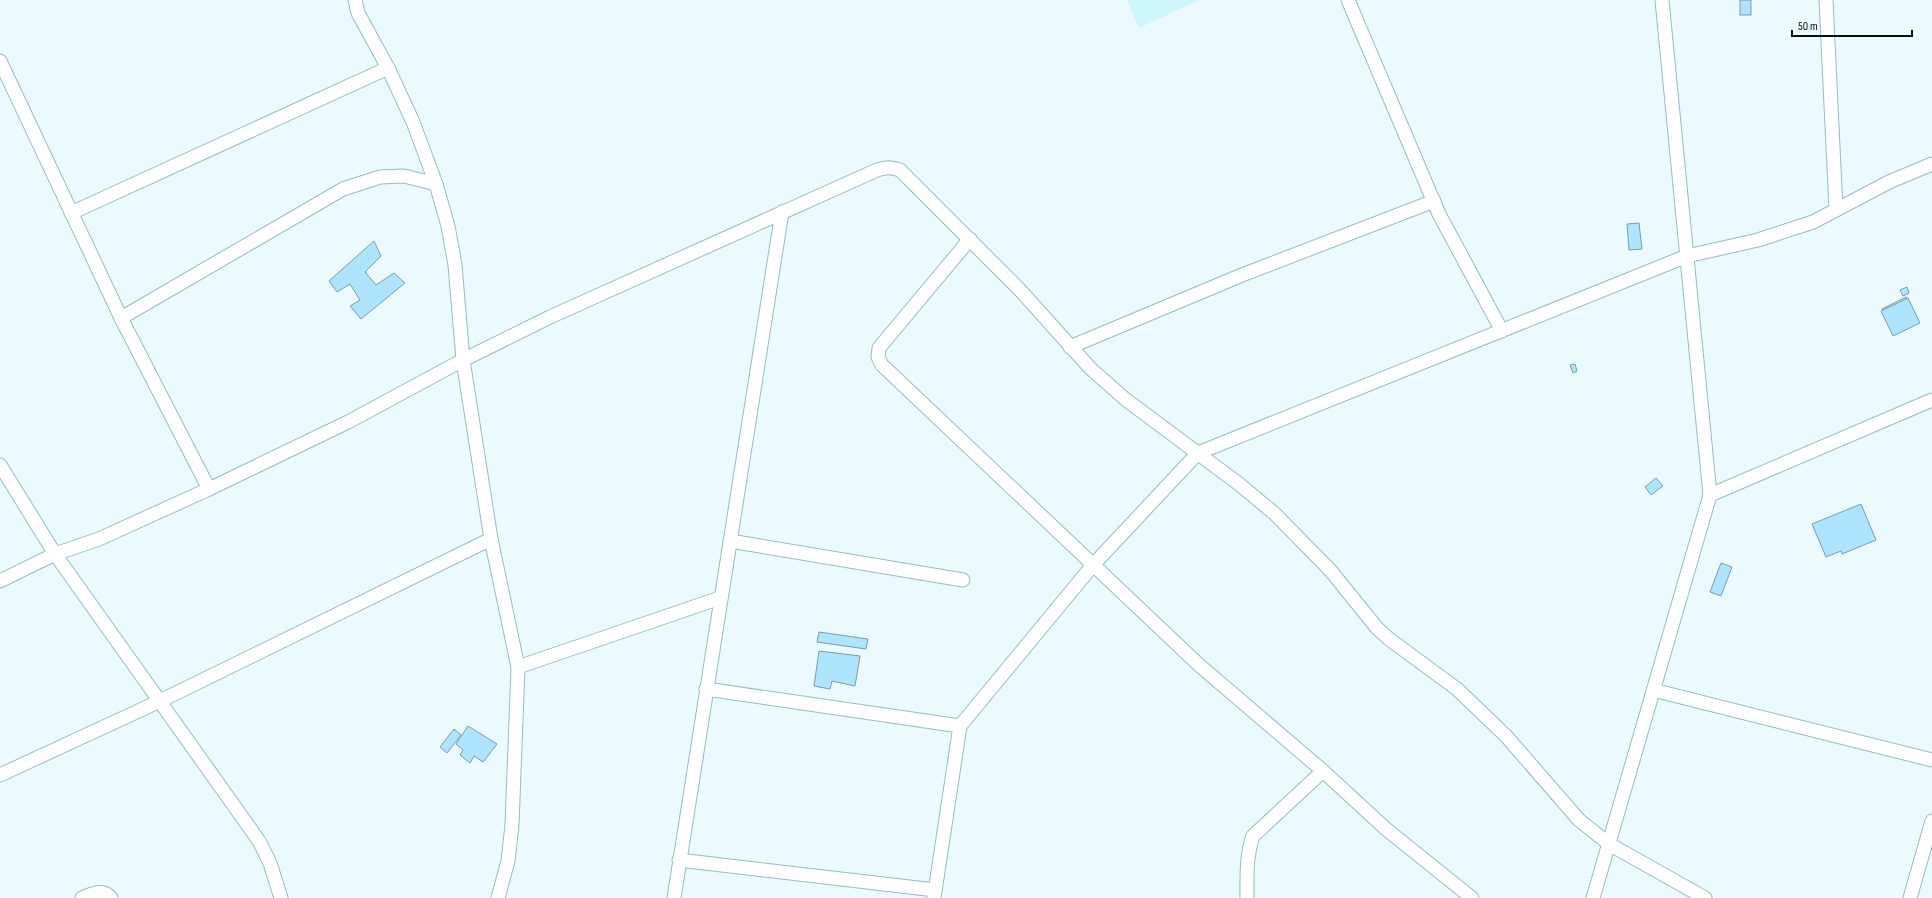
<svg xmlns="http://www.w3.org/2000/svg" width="1932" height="898" viewBox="0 0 1932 898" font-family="'Sofia Sans Condensed',sans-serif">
  <rect width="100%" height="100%" fill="#eafafd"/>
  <polygon fill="#cdf7fd" points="1127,0 1199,0 1139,28"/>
  <g fill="#ade4fe" stroke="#7a9cac">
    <rect x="1740" y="0" width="11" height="15"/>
    <polygon points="1639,223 1642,249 1629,250 1627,224"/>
    <polygon points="374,241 381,256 365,272 376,285 394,273 405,283 361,319 350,306 360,300 350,284 337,292 329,281"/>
    <polygon points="1907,287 1909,293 1903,296 1900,290"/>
    <polygon points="1906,297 1907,299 1883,311 1882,309"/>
    <polygon points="1908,298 1920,323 1893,336 1881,311"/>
    <polygon points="1575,364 1577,371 1573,373 1570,365"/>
    <polygon points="1656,478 1663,486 1651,495 1645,487"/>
    <polygon points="1861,504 1876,540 1842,554 1841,551 1826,557 1812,524"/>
    <polygon points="1721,563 1732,567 1721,596 1710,592"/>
    <polygon points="819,632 868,639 866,649 817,642"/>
    <polygon points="819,651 860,656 855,686 832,681 830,689 814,686"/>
    <polygon points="468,726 497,744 483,762 474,756 470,763 460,755 463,750 456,744"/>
    <polygon points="454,729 461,735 447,753 440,747"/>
  </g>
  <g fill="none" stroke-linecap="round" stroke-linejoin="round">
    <g stroke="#94bdc3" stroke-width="15">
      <g id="street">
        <polyline points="355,0 358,13 388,68 413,122 436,184 448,226 455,265 463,360 491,539 518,667 512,825 508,861 498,898"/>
        <polyline points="1348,0 1439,214 1502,331"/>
        <polyline points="1826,0 1836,210"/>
        <polyline points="0,61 121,318 209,489"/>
        <polyline points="71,213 388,68"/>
        <polyline points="970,239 879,348 878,357 882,365 1199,665 1323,771 1386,829 1472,898"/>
        <polyline points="121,318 343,189 380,177 404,176 436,184"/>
        <polyline points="1070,347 1242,275 1434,201"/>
        <polyline points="0,465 55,554 259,841 270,863 281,898"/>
        <polyline points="1710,495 1932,400"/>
        <polyline points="730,541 963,580"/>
        <path d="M0 581 55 554 99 539 209 489 348 422 463 360 550 317 877 170C886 167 891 167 900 170L1020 290 1090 368 1125 399 1239 484 1275 514 1330 570 1377 628 1389 639 1457 689 1506 736 1579 820 1609 844 1705 898"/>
        <polyline points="518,667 720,598"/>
        <polyline points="706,689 960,726 1093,565 1198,453 1687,256 1758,240 1813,222 1889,182 1932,164"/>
        <polyline points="1653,690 1932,760"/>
        <polyline points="0,775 160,701 491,539"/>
        <polyline points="679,860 935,890"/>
        <path d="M82 898C92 894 103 888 111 898"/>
        <polyline points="674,898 782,212"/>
        <polyline points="934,898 960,726"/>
        <path d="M1247 898C1247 877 1246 856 1253 836L1323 771"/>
        <polyline points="1593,898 1710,495 1662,0"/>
        <polyline points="1910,898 1932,821"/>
      </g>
    </g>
    <use href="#street" stroke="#fff" stroke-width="13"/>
  </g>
  <path d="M1792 30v6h120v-6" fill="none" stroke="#031012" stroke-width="2"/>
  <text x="1798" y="30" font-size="12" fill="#031012" stroke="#eafafd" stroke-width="3" paint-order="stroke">50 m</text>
</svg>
